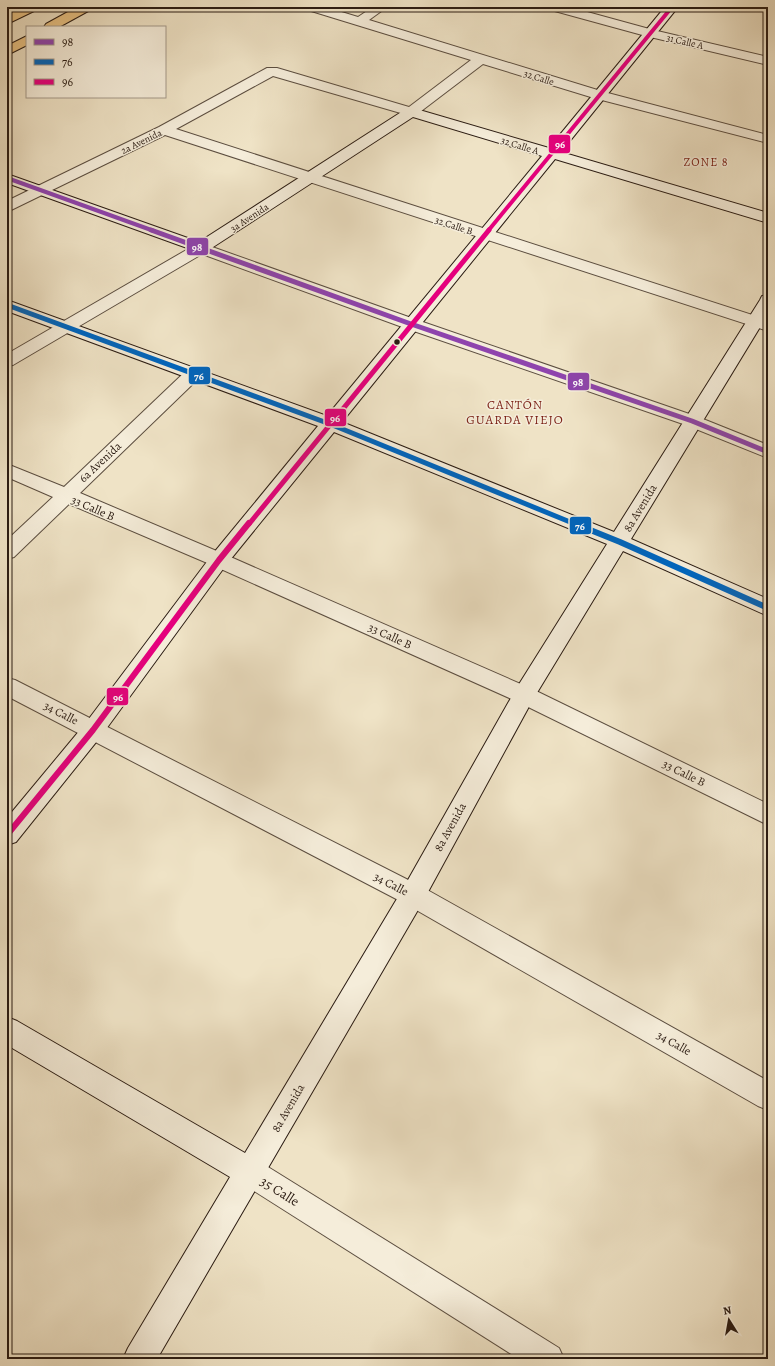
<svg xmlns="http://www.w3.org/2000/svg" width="775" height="1366" viewBox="0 0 775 1366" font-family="Alegreya,serif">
  <rect width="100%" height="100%" fill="#efe3c6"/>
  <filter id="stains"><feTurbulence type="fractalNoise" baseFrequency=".005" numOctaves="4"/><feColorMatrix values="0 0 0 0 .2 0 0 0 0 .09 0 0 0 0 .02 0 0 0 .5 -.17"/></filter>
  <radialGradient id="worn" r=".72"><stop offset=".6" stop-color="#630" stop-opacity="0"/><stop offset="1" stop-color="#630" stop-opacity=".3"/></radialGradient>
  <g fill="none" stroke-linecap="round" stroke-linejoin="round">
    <g stroke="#5c4e40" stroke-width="2">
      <g id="street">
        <polygon points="306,7 325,7 358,17 373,7 387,7 369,20 604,92 768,135 768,143 594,98 483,64 416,115 411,116 273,76 176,129 768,320 768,331 165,135 7,212 7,201 159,127 267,68 277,68 409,107 471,60 308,10"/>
        <polygon points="549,7 569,7 653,30 768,57 768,65 646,36 551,10"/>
        <polygon points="201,243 417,320 698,417 768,445 768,458 686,425 405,328 202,254 13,365 7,366 7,354 195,245"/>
        <polygon points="193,369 199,370 202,374 199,378 80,493 226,555 532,689 768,804 768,825 516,701 212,565 69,504 14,557 7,559 7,540 53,497 7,477 7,464 64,487 187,370"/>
        <polygon points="7,678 15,680 422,887 768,1081 768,1110 758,1106 404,903 7,696"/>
        <polygon points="250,1158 260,1162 559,1348 564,1359 519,1359 240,1182 236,1172 240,1162"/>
      </g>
    </g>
    <g stroke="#2b1c13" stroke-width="2">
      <polygon id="secondary" points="665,7 678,7 561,152 768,213 768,223 555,159 342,422 614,532 760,300 762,296 768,295 768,314 631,539 768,599 768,616 623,551 532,701 422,903 157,1359 123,1359 128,1348 230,1177 7,1045 7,1017 17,1021 245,1153 404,887 516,689 607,544 334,432 226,565 101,736 16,842 7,845 7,818 85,724 212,555 318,426 7,311 7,300 327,416 542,156 413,117 207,251 201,253 7,183 7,174 199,242 406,109 411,108 416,109 549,148"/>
    </g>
    <g stroke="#2b1c13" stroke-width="2">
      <g id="primary">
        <polygon points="23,7 38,7 36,10 7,24 7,15"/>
        <polygon points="77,7 92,7 90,10 59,27 44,27 46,24"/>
        <polygon points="27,36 27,45 7,55 7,46"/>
      </g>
    </g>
    <use href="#street" fill="#f5edda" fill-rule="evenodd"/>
    <use href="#secondary" fill="#f5edda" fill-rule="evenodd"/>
    <use href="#primary" fill="#e8c283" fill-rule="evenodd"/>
    <g stroke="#f5edda" stroke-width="6">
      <polyline id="bus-1-far1" points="7,178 154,231"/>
    </g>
    <g stroke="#f5edda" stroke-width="8">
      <polyline id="bus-1" points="151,230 411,324 692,421 768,452"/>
    </g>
    <g stroke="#f5edda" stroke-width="8">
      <polyline id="bus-2-far1" points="7,305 330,424 575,524"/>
    </g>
    <g stroke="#f5edda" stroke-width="9">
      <polyline id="bus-2" points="573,523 620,542 768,608"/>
    </g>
    <g stroke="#f5edda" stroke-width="6">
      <polyline id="bus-3-far2" points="488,231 672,7"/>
    </g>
    <g stroke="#f5edda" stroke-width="8">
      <polyline id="bus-3-far1" points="249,524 489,230"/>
    </g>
    <g stroke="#f5edda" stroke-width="9">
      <polyline id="bus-3" points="7,835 93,730 219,560 249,523"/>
    </g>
    <use href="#bus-1-far1" stroke="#8e44ad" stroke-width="4"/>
    <use href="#bus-1" stroke="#8e44ad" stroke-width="5"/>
    <use href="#bus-2-far1" stroke="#0065bd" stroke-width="5"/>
    <use href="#bus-2" stroke="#0065bd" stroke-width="6"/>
    <use href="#bus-3-far2" stroke="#e5007d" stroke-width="4"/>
    <use href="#bus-3-far1" stroke="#e5007d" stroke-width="5"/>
    <use href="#bus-3" stroke="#e5007d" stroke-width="6"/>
  </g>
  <circle fill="#2b1c13" stroke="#f5edda" stroke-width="1.5" cx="397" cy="342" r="3.5"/>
  <g text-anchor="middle" stroke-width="3" stroke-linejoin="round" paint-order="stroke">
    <g font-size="10" fill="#2b1c13" stroke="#f5edda">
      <text transform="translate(685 41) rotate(13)" y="4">31 Calle A</text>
      <text transform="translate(539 77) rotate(17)" y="4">32 Calle</text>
      <text transform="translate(141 141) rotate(-26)" y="4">2a Avenida</text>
      <text transform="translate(520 145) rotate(17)" y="4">32 Calle A</text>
      <text transform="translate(249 217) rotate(-33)" y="4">3a Avenida</text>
      <text transform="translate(454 225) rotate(18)" y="4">32 Calle B</text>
    </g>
    <g font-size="12" letter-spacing="1" fill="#7a1f14" stroke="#f5edda">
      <text x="706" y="166">ZONE 8</text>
    </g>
    <g font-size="12" fill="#2b1c13" stroke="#f5edda">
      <text transform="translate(100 462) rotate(-43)" y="4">6a Avenida</text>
      <text transform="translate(93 508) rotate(23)" y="4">33 Calle B</text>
      <text transform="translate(640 508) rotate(-59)" y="4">8a Avenida</text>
      <text transform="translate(390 636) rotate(24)" y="4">33 Calle B</text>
      <text transform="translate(61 713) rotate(27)" y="4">34 Calle</text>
      <text transform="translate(684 773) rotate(26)" y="4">33 Calle B</text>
      <text transform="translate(450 827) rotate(-61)" y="4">8a Avenida</text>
      <text transform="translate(391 884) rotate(27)" y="4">34 Calle</text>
      <text transform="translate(674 1043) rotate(29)" y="4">34 Calle</text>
      <text transform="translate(288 1108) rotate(-60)" y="4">8a Avenida</text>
    </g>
    <g font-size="13" letter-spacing="1" fill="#7a1f14" stroke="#f5edda">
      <text x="515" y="409">CANTÓN<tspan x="515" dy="15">GUARDA VIEJO</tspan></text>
    </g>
    <g font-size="14" fill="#2b1c13" stroke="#f5edda">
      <text transform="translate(280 1191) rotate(32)" y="5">35 Calle</text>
    </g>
  </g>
  <g stroke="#f5edda" stroke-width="1.5">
    <rect x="548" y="134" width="23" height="20" rx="4" fill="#e5007d"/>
    <rect x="186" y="237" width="23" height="19" rx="4" fill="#8e44ad"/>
    <rect x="188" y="366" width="23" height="19" rx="4" fill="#0065bd"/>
    <rect x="567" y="372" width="23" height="19" rx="4" fill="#8e44ad"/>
    <rect x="324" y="408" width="23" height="19" rx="4" fill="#e5007d"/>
    <rect x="569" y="516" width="23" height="19" rx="4" fill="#0065bd"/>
    <rect x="106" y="687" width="23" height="19" rx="4" fill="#e5007d"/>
  </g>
  <g font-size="11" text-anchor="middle" font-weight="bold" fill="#fff">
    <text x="560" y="148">96</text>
    <text x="197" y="251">98</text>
    <text x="199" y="380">76</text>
    <text x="578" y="386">98</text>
    <text x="335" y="422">96</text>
    <text x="580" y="530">76</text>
    <text x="118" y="701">96</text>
  </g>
  <rect width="775" height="1366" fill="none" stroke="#efe3c6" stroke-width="24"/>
  <rect x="8" y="8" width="759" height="1350" fill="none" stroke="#2b1c13" stroke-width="2"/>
  <rect x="12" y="12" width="751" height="1342" fill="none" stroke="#2b1c13"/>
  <rect x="26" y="26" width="140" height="72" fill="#f5edda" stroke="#a4998a"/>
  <rect x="34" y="39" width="20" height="6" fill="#8e44ad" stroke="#a4998a"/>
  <text x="62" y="46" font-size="12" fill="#2b1c13">98</text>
  <rect x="34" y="59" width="20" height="6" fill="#0065bd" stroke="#a4998a"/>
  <text x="62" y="66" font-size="12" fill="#2b1c13">76</text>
  <rect x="34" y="79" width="20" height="6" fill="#e5007d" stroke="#a4998a"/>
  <text x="62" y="86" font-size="12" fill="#2b1c13">96</text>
  <g transform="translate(729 1320) rotate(349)" stroke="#f5edda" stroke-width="3" paint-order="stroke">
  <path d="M0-3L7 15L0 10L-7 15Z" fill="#2b1c13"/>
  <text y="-6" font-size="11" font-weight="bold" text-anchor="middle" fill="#2b1c13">N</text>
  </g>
  <rect width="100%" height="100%" filter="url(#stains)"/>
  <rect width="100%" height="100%" fill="url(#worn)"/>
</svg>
